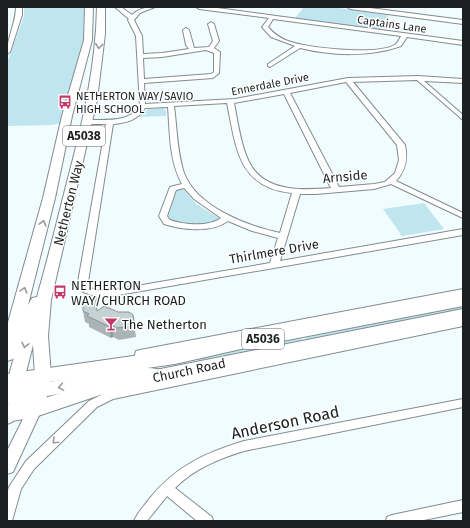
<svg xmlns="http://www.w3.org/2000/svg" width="470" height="528" viewBox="0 0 470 528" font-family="'Fira Sans',sans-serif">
  <rect width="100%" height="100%" fill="#f0fcfe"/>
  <g fill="#bfe6ef">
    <polygon points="24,7 85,7 86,29 61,123 52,125 7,126 7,63 24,16"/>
    <polygon points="304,7 331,7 388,15 380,30 378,30 295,18"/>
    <polygon points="162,108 166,110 166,116 139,117 148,109"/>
    <polygon points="181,187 196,204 219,218 216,223 182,224 169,220 167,216 174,190"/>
    <polygon points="424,203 444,229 402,236 383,209"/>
    <polygon points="463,303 463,311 313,341 298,336"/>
    <polygon points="295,337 310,341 199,364 197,356"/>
  </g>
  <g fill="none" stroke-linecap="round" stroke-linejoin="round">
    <g stroke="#828c8f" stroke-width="2">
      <g id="street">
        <path d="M16 7H22V15L10 52 7 54C7 37 16 23 16 7Z"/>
        <path d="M115 7H121L132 15C138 9 146 7 155 7L140 13 134 20 142 36 143 54 162 53 189 49 186 45 183 30 186 28 189 30 194 48 209 47 213 41 208 24 211 22 214 24 219 41 214 48 220 52 219 73 213 78 144 83 145 104 235 99 348 78 418 76 463 79V83L424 81 463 115V120L417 80 353 82 405 145C408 159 406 170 396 181L463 213V218L391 184 374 189 316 194H300L280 261 463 229V235L107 297H98L83 292 78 282 106 124H86L83 122C86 119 90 120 95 120 111 120 130 121 140 106L136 36 128 20 129 19ZM206 50 214 53V72L211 74 144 79 143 58 162 57ZM346 82 397 145 399 160 395 173 385 182 374 184 339 187 290 93ZM284 94 331 188C306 190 272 192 255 171 242 156 238 123 234 103ZM227 103C236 147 238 188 292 193L280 233C247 226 197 207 184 173 177 152 177 128 174 106ZM168 107C170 133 169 160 182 184L170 187 159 216 164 224C182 230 212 233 228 221L252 231 278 238 270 263 107 291H99L90 288 88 282 113 124C126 123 138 120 145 108ZM184 188 194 199 221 218C209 227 184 225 170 220L167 216 176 190Z"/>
        <path d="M196 7H210L463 41V45L407 37 401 46C370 57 332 56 300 48L270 67 268 66V64L295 46 271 37 262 27 269 18 199 9ZM273 19 401 36C400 38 398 42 396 44 380 56 310 48 291 42 281 39 274 34 268 27Z"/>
        <polygon points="347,7 362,7 463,20 463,24 350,9"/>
        <polygon points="463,289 463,295 144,357 142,365 138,366 134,365 133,362 136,351 140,350"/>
        <polygon points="463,320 463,326 113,399 97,407 34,469 21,489 12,521 7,521 7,494 9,487 26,461 89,401 107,392"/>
        <path d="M463 399V407L244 451C218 459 194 469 175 488L212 517 213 521H197L167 496 147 521H134C138 512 144 506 150 498 176 466 205 453 244 441Z"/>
        <polygon points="463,500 463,512 419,521 386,521 387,517 392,515"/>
      </g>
    </g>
    <g stroke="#828c8f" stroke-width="2">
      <g id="secondary">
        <polygon points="35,381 40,383 42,387 40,391 17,413 12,422 7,424 7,405 30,383"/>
        <polygon points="35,403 40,405 42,409 13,472 7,474 7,451 30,405"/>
      </g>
    </g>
    <g stroke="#828c8f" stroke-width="2">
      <path id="primary" d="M85 7H93L92 40 72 116 55 198 28 305 32 298 37 297C48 258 58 218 68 178 83 122 96 65 97 7H105V34L97 100 51 300 48 336 51 376 50 382C76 378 137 362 160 370L162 374 160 378 154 380H134L47 396 41 414 35 416 29 414 26 409 29 398 17 396 13 402 7 404V379H8L14 357 13 359 7 361V326L43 198 62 116 84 40ZM33 345 35 376 32 385 23 384Z"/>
    </g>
    <g stroke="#828c8f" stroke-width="2">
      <g id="highway">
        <polygon points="463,294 463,306 241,349 175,364 7,388 7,374 175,350 241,335"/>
        <polygon points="463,309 463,321 100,395 35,417 7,422 7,406 35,401 100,381"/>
      </g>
    </g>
    <use href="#street" fill="#fff" fill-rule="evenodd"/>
    <use href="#secondary" fill="#fff" fill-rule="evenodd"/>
    <use href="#primary" fill="#fff" fill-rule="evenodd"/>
    <use href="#highway" fill="#fff" fill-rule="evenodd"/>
  </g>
  <polygon fill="#aab4b6" points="98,310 133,315 136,337 119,340 113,337 111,338 89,327 89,324 85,322 83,311"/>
  <polygon fill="#8b9294" points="112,325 113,337 111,338 110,327"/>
  <polygon fill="#c6d1d4" stroke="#8b9294" points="96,298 97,311 104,306 118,312 129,312 133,315 135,326 117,328 112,325 110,327 87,316 89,314 83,311 83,300"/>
  <defs><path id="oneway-chevron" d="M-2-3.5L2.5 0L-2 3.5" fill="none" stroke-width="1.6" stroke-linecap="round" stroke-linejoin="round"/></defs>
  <g stroke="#999b9b">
    <use href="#oneway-chevron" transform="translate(99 46) rotate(97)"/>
    <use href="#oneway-chevron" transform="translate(43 223) rotate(-75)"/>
    <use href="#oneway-chevron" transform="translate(24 290) rotate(-74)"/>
    <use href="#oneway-chevron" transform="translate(25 345) rotate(103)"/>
    <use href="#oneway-chevron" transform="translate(61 387) rotate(170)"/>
    <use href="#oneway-chevron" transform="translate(55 441) rotate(137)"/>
  </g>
  <defs>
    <g id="bus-bare" transform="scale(1.08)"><path d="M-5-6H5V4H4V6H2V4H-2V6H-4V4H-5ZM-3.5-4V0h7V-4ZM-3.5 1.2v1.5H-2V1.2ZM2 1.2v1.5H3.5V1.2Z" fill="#c43767" stroke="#fff" stroke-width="2.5" paint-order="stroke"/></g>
    <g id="bar-bare" transform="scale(1.08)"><path d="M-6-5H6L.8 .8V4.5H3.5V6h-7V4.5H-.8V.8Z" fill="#c43767" stroke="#fff" stroke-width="2.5" paint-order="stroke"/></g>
  </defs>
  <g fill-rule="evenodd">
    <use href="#bus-bare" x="65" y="102"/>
    <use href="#bus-bare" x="60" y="292"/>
    <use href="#bar-bare" x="111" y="324"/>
  </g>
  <g text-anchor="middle" stroke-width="3" stroke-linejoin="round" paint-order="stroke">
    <g font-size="11" fill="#1c2021" stroke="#fff">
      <text transform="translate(392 24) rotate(8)" y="4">Captains Lane</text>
      <text transform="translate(270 84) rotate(-11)" y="4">Ennerdale Drive</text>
    </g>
    <g font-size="11" fill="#1c2021" stroke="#fff" text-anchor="start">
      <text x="76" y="100">NETHERTON WAY/SAVIO<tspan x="76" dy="13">HIGH SCHOOL</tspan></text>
    </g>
    <g fill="#fff" stroke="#606364" stroke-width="1">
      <rect x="63" y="126" width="42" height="20" rx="3"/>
      <rect x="242" y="329" width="42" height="20" rx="3"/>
    </g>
    <g font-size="12" font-weight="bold" fill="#1c2021">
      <text x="84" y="140">A5038</text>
      <text x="263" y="343">A5036</text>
    </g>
    <g font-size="13" fill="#1c2021" stroke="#fff">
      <text transform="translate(345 176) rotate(-5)" y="5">Arnside</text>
      <text transform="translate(68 203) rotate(-76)" y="5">Netherton Way</text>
      <text transform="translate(274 251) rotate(-10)" y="5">Thirlmere Drive</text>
      <text transform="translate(189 370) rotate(-12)" y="5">Church Road</text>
    </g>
    <g font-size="13" fill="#1c2021" stroke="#fff" text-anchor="start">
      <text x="71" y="290">NETHERTON<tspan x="71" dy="15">WAY/CHURCH ROAD</tspan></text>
      <text x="122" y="329">The Netherton</text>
    </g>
    <g font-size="16" fill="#1c2021" stroke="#fff">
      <text transform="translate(285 422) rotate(-12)" y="6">Anderson Road</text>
    </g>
  </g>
  <rect width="470" height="528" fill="none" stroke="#1c2021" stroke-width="16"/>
</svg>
